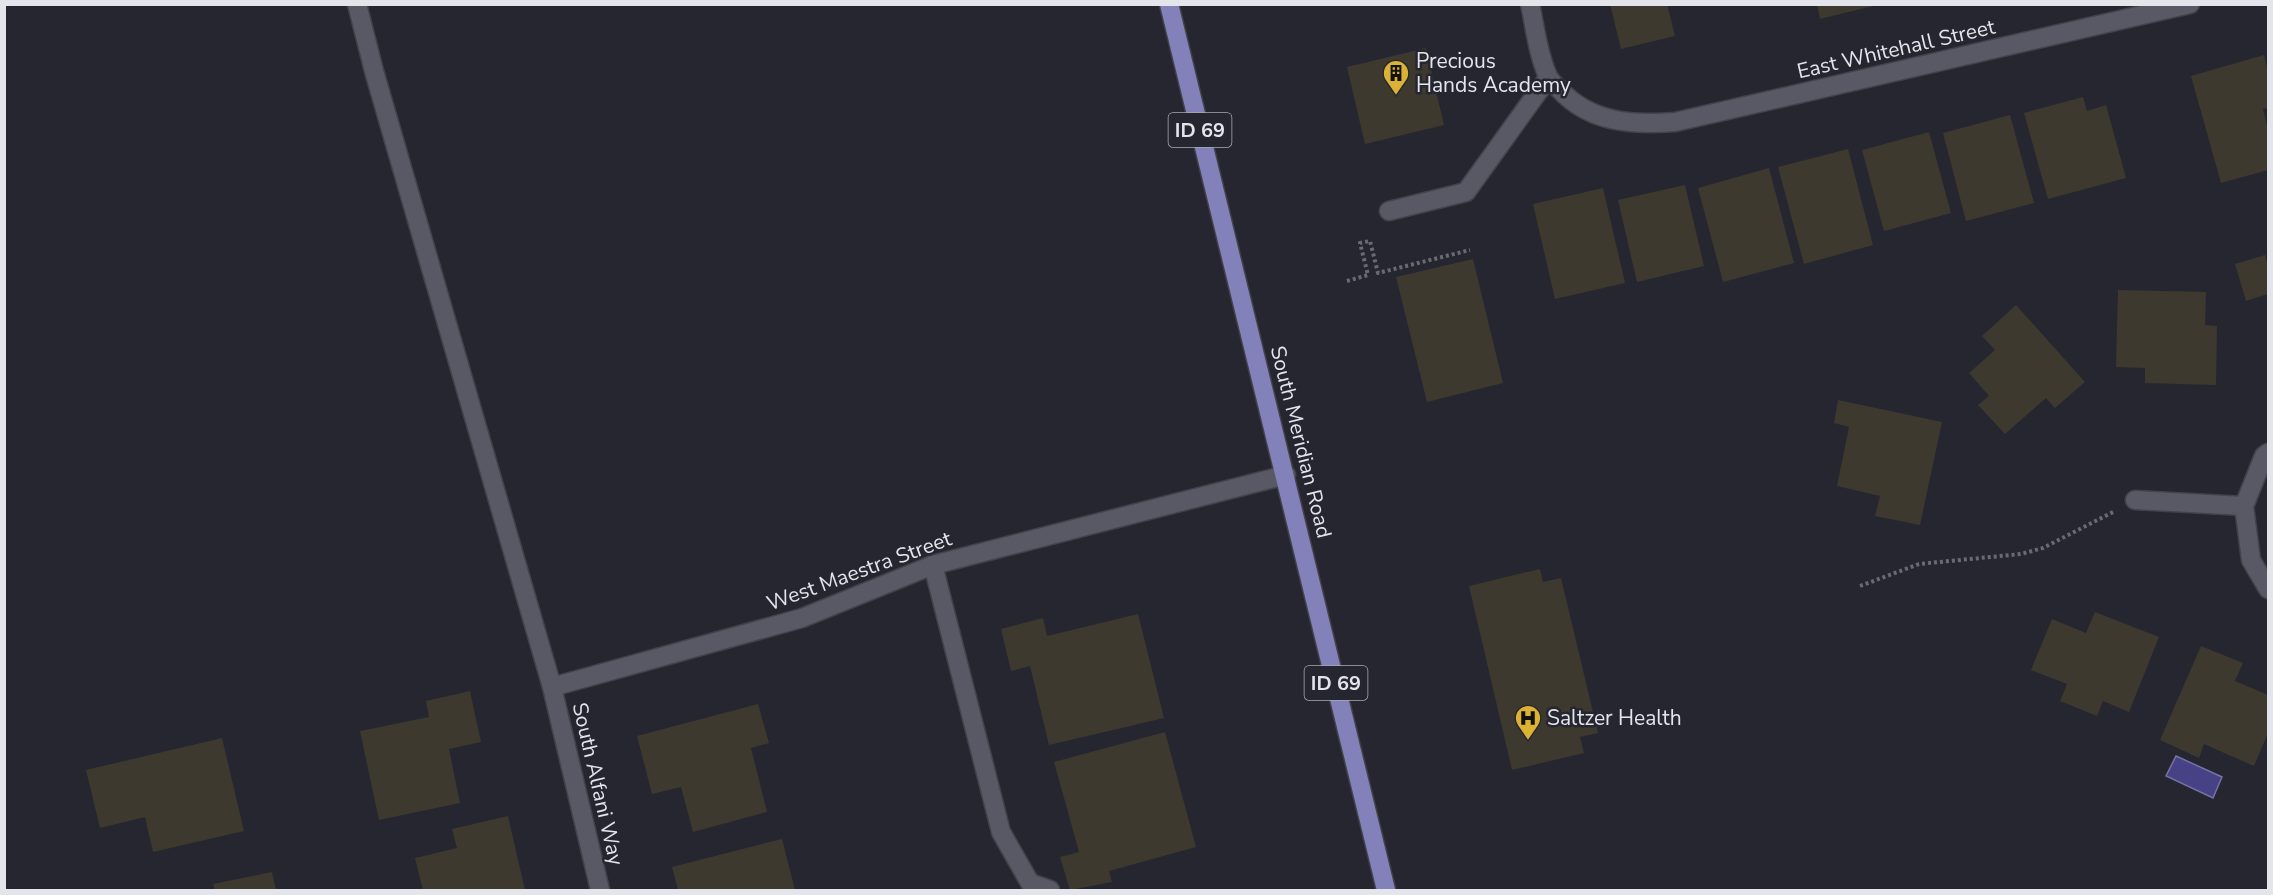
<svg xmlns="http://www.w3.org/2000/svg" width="2273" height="895" viewBox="0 0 2273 895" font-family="'Nunito Sans',sans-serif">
  <rect width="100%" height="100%" fill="#262630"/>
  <polygon fill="#474186" stroke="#7672a4" stroke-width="1.5" points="2176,756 2222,777 2213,798 2166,776"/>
  <g fill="#3d392f">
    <polygon points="1610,4 1667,4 1675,36 1621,49"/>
    <polygon points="1817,4 1877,4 1877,5 1820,19"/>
    <polygon points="1426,48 1444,125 1365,144 1347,67"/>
    <polygon points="2264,55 2268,71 2268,108 2263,109 2268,129 2268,170 2221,183 2191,76"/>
    <polygon points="2083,97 2087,111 2106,105 2126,178 2048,199 2024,113"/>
    <polygon points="2010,115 2034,203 1966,221 1943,133"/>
    <polygon points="1929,132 1951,213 1884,231 1862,150"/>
    <polygon points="1848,149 1873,245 1804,264 1778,167"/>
    <polygon points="1769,168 1794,263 1723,282 1698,188"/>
    <polygon points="1685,185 1704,266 1637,282 1618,200"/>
    <polygon points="1603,188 1625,283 1555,299 1533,204"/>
    <polygon points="2265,255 2268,266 2268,294 2246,301 2235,264"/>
    <polygon points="1473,259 1503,383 1427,402 1396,277"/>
    <polygon points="2118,290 2206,292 2205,325 2217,326 2216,385 2145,383 2145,368 2116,367"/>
    <polygon points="2016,305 2085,382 2055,408 2046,398 2005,434 1978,405 1989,396 1969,373 1995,350 1982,336"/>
    <polygon points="1838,400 1942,422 1920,525 1875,516 1880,496 1837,486 1849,427 1834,423"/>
    <polygon points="1540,569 1543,582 1561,578 1598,733 1580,737 1584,753 1512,770 1469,586"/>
    <polygon points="2095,612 2159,637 2129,712 2103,701 2097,716 2060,701 2067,684 2031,670 2052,619 2086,633"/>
    <polygon points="1138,614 1164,718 1049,745 1030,666 1011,671 1001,629 1043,618 1047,636"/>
    <polygon points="2201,646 2243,663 2235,681 2268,695 2268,733 2254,766 2204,744 2199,758 2160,740"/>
    <polygon points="470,691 481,742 449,749 460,803 379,820 360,731 429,717 426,701"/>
    <polygon points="758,704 769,743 751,748 767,812 693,832 681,787 652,794 637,736"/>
    <polygon points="1165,732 1196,847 1109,871 1112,882 1070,890 1060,857 1079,852 1054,762"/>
    <polygon points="222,738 244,831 153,852 145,817 100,828 86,770"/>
    <polygon points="508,816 525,890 423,890 415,858 457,848 452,829"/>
    <polygon points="782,839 795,890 678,890 672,867"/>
    <polygon points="272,872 276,890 215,890 213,884"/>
  </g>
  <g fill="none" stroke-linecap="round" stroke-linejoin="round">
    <g stroke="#42424b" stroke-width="21">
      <g id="lane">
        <polyline points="357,4 374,71 552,687"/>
        <polyline points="1389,211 1466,192 1548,78"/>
        <polyline points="933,565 1001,832 1030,883 1050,890"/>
      </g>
    </g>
    <g stroke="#42424b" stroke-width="21">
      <g id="street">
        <path d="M1530 4C1535 27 1538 55 1548 76 1550 81 1556 86 1560 90 1591 123 1632 125 1675 122L2190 4"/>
        <polyline points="2268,453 2264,456 2244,506 2251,560 2268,589"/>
        <polyline points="2135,500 2244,506"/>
        <polyline points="600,890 552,687 802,618 933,565 1286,475"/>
      </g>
    </g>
    <g stroke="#42424b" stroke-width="21">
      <polyline id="primary" points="1169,4 1386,890"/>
    </g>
    <g stroke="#6a6a73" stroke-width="4" stroke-dasharray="3 3" stroke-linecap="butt">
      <polyline points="1347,281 1368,275 1360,243 1370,241 1378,273 1470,250"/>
      <polyline points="1860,586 1919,564 2021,554 2043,548 2113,512"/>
    </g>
    <use href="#lane" stroke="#595965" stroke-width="18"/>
    <use href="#street" stroke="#595965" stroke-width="18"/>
    <use href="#primary" stroke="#8381ba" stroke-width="18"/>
  </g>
  <defs>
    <g id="building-pin" transform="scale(1.35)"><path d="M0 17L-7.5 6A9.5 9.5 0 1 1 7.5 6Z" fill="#dbb233" stroke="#262630"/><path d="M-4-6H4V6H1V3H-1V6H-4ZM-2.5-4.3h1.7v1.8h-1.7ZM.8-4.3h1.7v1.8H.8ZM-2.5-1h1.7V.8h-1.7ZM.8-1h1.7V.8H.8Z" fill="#111"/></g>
    <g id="hospital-pin" transform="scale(1.35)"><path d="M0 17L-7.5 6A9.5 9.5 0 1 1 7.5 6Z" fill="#dbb233" stroke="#262630"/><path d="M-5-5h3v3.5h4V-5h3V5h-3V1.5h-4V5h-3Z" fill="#111"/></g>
  </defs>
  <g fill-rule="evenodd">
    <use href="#building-pin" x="1396" y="73"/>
    <use href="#hospital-pin" x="1528" y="718"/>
  </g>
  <g text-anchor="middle" stroke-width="5" stroke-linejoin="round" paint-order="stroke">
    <g fill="#262630" stroke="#ababb3" stroke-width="1.5">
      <rect x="1168.5" y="113" width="63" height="34" rx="4.5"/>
      <rect x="1304.5" y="666" width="63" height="34" rx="4.5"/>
    </g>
    <g font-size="20" font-weight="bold" fill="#e4e4eb">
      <text x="1200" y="137">ID 69</text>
      <text x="1336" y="690">ID 69</text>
    </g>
    <g font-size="21" fill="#e4e4eb" stroke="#262630">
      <text transform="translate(1896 49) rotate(-13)" y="7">East Whitehall Street</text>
      <text transform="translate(1301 442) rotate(76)" y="7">South Meridian Road</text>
      <text transform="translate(859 571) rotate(-20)" y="7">West Maestra Street</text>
      <text transform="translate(598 784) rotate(77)" y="7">South Alfani Way</text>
    </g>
    <g font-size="21" fill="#e4e4eb" stroke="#262630" text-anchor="start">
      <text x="1416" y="68">Precious<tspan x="1416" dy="24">Hands Academy</tspan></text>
      <text x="1547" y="725">Saltzer Health</text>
    </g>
  </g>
  <rect width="2273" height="895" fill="none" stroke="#e4e4eb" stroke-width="12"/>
</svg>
